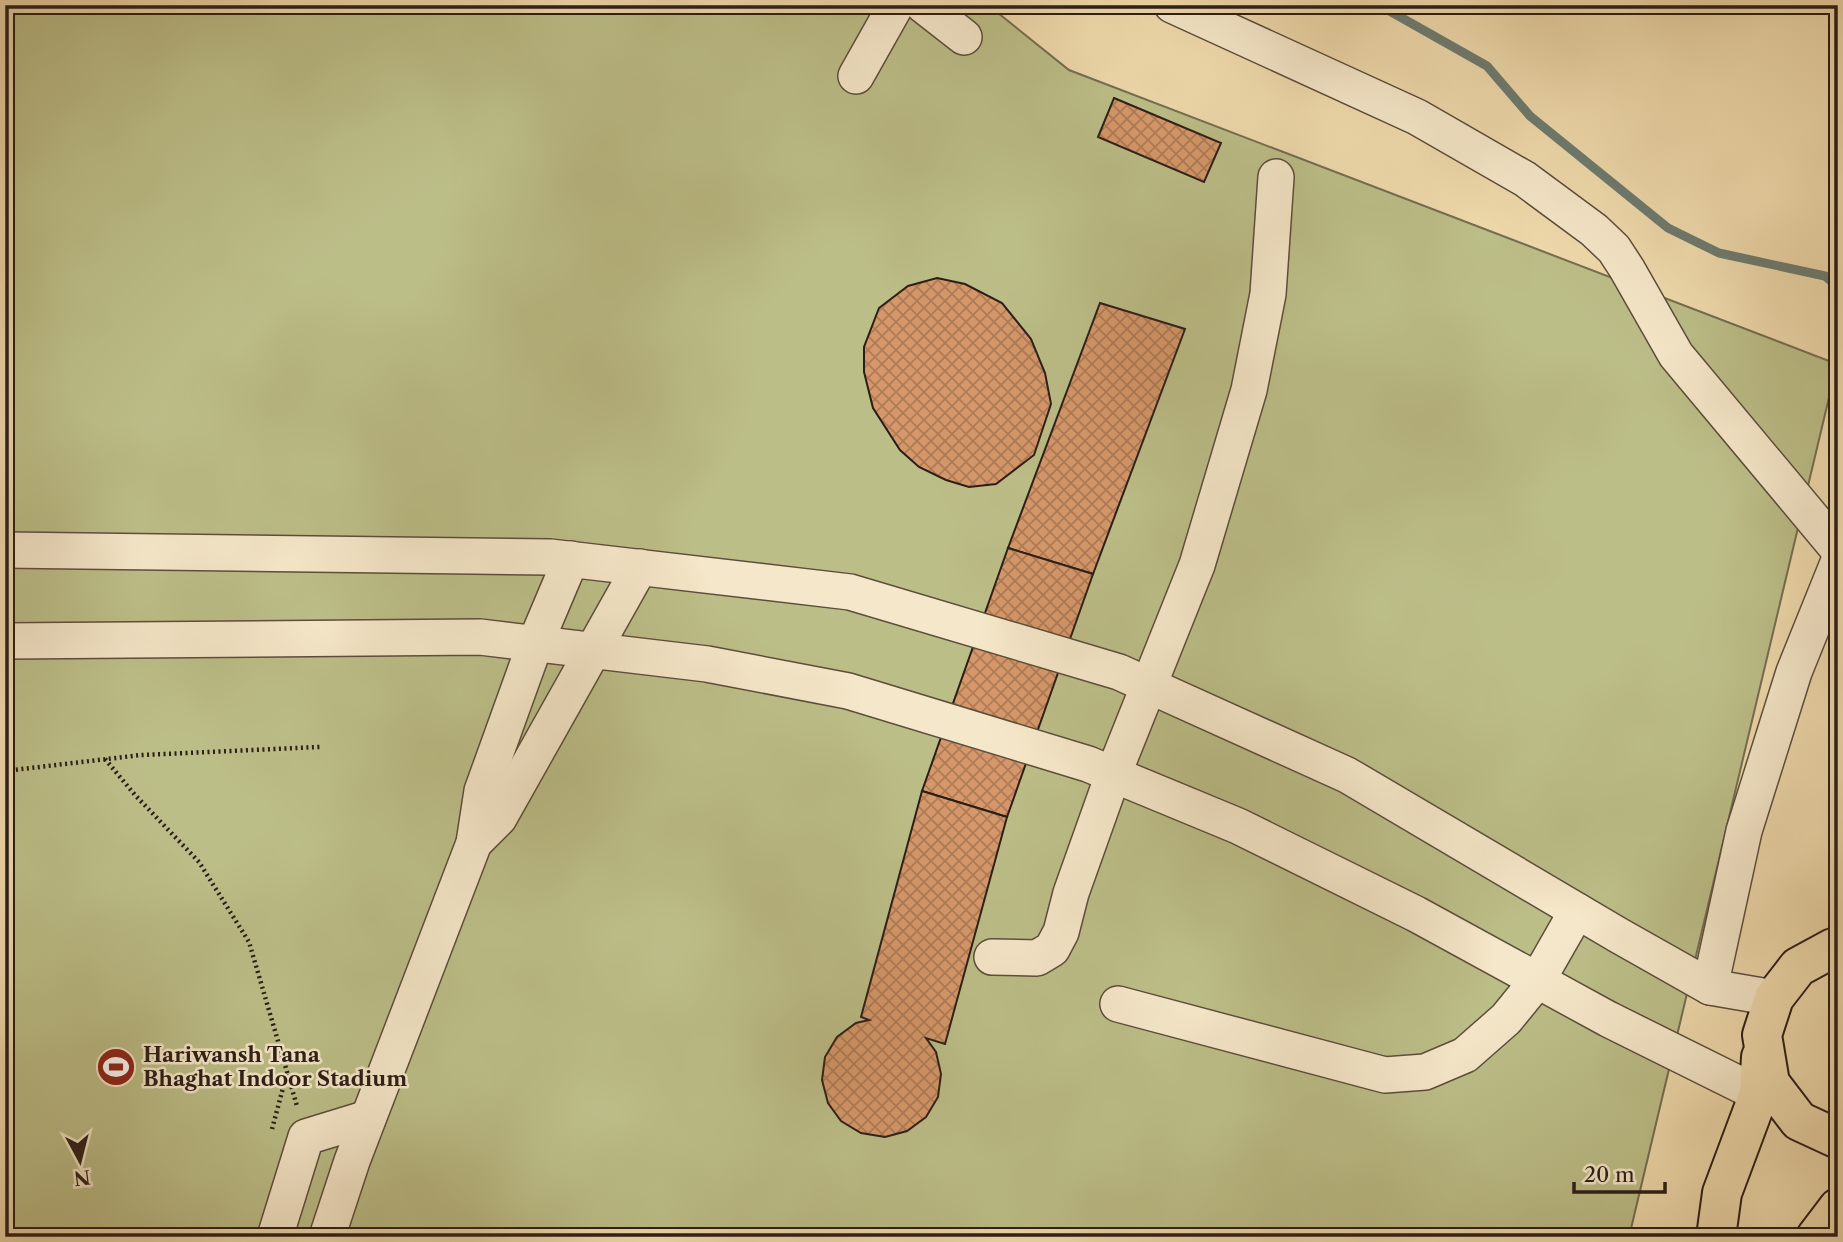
<svg xmlns="http://www.w3.org/2000/svg" width="1843" height="1242" viewBox="0 0 1843 1242" font-family="'Libre Caslon Text',serif">
  <defs>
    <pattern id="building-cross-hatch" width="8" height="8" patternUnits="userSpaceOnUse" patternTransform="scale(1.75)"><rect width="8" height="8" fill="#d6986a"/><path d="M0 0l8 8M0 8l8-8" fill="none" stroke="#ae7b56"/></pattern>
  </defs>
  <rect width="100%" height="100%" fill="#efdaac"/>
  <filter id="stains"><feTurbulence type="fractalNoise" baseFrequency=".00286" numOctaves="4"/><feColorMatrix values="0 0 0 0 .2 0 0 0 0 .09 0 0 0 0 .02 0 0 0 .5 -.17"/></filter>
  <radialGradient id="worn" r=".72"><stop offset=".6" stop-color="#630" stop-opacity="0"/><stop offset="1" stop-color="#630" stop-opacity=".3"/></radialGradient>
  <polygon fill="#bcbe88" stroke="#746e50" stroke-width="2" points="5,5 988,5 1069,70 1837,364 1629,1237 5,1237"/>
  <g fill="none" stroke-linecap="round" stroke-linejoin="round">
    <polyline stroke="#6e7c71" stroke-width="9" points="1379,5 1487,66 1530,116 1668,228 1719,253 1825,276 1838,287"/>
  </g>
  <g fill="url(#building-cross-hatch)" stroke="#2b1e17" stroke-width="2">
    <polygon points="1114,98 1221,143 1204,182 1098,137"/>
    <polygon points="937,278 965,284 1002,303 1031,339 1045,373 1051,404 1034,455 996,484 969,487 946,480 919,467 900,450 873,408 864,372 864,347 879,308 908,286"/>
    <polygon points="1100,303 1185,329 1093,574 1008,548"/>
    <polygon points="1008,548 1093,574 1007,817 922,791"/>
    <polygon points="922,791 1007,817 945,1044 926,1038 936,1052 941,1074 938,1097 926,1117 907,1131 885,1137 861,1133 841,1121 828,1103 822,1080 825,1057 837,1037 856,1023 869,1020 861,1017"/>
  </g>
  <g fill="none" stroke-linecap="round" stroke-linejoin="round">
    <g stroke="#5c4d3c" stroke-width="38">
      <g id="minor">
        <polyline points="923,5 964,37"/>
        <polyline points="1172,5 1417,117 1525,179 1594,230 1614,249 1627,269 1676,355 1838,549"/>
        <polyline points="856,76 896,5"/>
        <polyline points="5,550 550,557 850,592 1119,672 1347,775 1618,935 1710,987 1774,998"/>
        <polyline points="5,641 480,637 707,664 848,691 1088,764 1238,826 1416,914 1608,1019 1759,1094"/>
        <polyline points="474,843 499,818 640,567"/>
        <polyline points="992,957 1037,958 1052,949 1061,932 1071,893 1113,775 1197,565 1249,390 1268,294 1276,177"/>
        <polyline points="1710,987 1744,831 1794,672 1838,563"/>
        <polyline points="1118,1004 1385,1075 1425,1072 1465,1055 1506,1019 1537,981 1577,911"/>
        <polyline points="275,1237 306,1137 368,1118"/>
        <polyline points="327,1237 352,1161 474,843 482,791 535,644 571,559"/>
      </g>
    </g>
    <g stroke="#2b1e17" stroke-width="42">
      <g id="major">
        <polyline points="1838,948 1833,948 1798,967 1774,998 1762,1035 1770,1083 1799,1121 1838,1139"/>
        <polyline points="1716,1237 1722,1193 1759,1094 1761,1057"/>
        <polyline points="1816,1237 1838,1208"/>
      </g>
    </g>
    <g stroke="#2b1e17" stroke-width="4.5" stroke-dasharray="2 3.5" stroke-linecap="butt">
      <polyline points="105,759 135,795 199,862 249,942 297,1106"/>
      <polyline points="5,771 141,755 320,747"/>
      <polyline points="272,1129 287,1073"/>
      <polyline points="236,1237 245,1231"/>
    </g>
    <use href="#minor" stroke="#f5e7c9" stroke-width="35"/>
    <use href="#major" stroke="#efdaac" stroke-width="38"/>
  </g>
  <defs>
    <g id="stadium-disc" transform="scale(2.0125)"><circle r="9.5" fill="#8f2418" stroke="#f5e7c9"/><path d="M0-5a6.5 5 0 1 0 0 10a6.5 5 0 1 0 0-10ZM-3.5-1.8h7v3.6h-7Z" fill="#fff"/></g>
  </defs>
  <g fill-rule="evenodd">
    <use href="#stadium-disc" x="116" y="1067"/>
  </g>
  <g text-anchor="middle" stroke-width="5" stroke-linejoin="round" paint-order="stroke">
    <g font-size="21" font-weight="bold" fill="#2b1e17" stroke="#f5e7c9" text-anchor="start">
      <text x="143" y="1062">Hariwansh Tana<tspan x="143" dy="24">Bhaghat Indoor Stadium</tspan></text>
    </g>
  </g>
  <rect width="1843" height="1242" fill="none" stroke="#efdaac" stroke-width="28"/>
  <rect x="7" y="7" width="1829" height="1228" fill="none" stroke="#2b1e17" stroke-width="3.5"/>
  <rect x="14" y="14" width="1815" height="1214" fill="none" stroke="#2b1e17" stroke-width="2"/>
  <g transform="translate(80 1161) rotate(173)" stroke="#f5e7c9" stroke-width="5" paint-order="stroke">
  <path d="M0-5L12 26L0 18L-12 26Z" fill="#2b1e17"/>
  <text y="-10" font-size="19" font-weight="bold" text-anchor="middle" fill="#2b1e17">N</text>
  </g>
  <path d="M1574 1182v10h91v-10" fill="none" stroke="#2b1e17" stroke-width="3.5"/>
  <text x="1584" y="1182" font-size="21" fill="#2b1e17" stroke="#f5e7c9" stroke-width="5" paint-order="stroke">20 m</text>
  <rect width="100%" height="100%" filter="url(#stains)"/>
  <rect width="100%" height="100%" fill="url(#worn)"/>
</svg>
